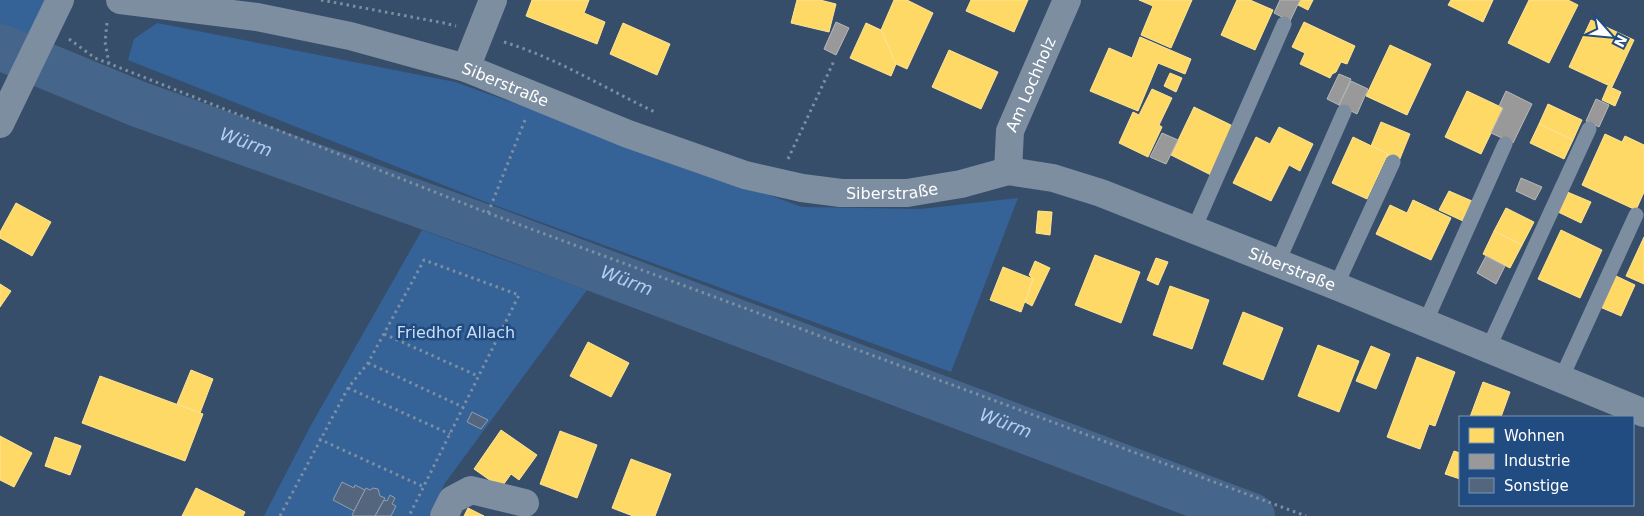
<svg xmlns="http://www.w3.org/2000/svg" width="1644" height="516" viewBox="0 0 1644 516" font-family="'DejaVu Sans',sans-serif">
  <rect width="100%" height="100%" fill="#374e6b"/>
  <g fill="#356398">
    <polygon points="0,0 50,0 21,54 0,46"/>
    <polygon points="157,23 455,82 802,207 921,209 1018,198 951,372 486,202 128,60 134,39"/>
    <polygon points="422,230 587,290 445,483 429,516 264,516 310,427"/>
  </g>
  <g fill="#ffd966" stroke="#ffe494">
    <polygon points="532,0 589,0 584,13 605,22 597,44 526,16"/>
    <polygon points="797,0 820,0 836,4 829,32 791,23"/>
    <polygon points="894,0 907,0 933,13 907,69 896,64 881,30"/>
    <polygon points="971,0 1028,0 1014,32 966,11"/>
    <polygon points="1139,0 1192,0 1171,48 1141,35 1153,6"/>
    <polygon points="1237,0 1250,0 1273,10 1255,50 1221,35"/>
    <polygon points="1301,0 1313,0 1308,10 1298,5"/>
    <polygon points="1451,0 1493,0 1483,22 1448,5"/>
    <polygon points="1529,0 1568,0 1578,5 1549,63 1508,43"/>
    <polygon points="1591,20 1634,40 1612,87 1569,67"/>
    <polygon points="1304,22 1355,46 1347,64 1341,62 1336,72 1332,74 1330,78 1300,64 1305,53 1292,47"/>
    <polygon points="623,23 670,44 657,75 610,54"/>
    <polygon points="866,23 881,30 896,64 891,76 850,58"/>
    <polygon points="1140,37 1191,59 1185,74 1158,63 1138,111 1090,91 1109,48 1132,58"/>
    <polygon points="1390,45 1431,64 1407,115 1366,96"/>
    <polygon points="949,50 998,72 981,109 932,87"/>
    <polygon points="1170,73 1182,78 1176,92 1164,86"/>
    <polygon points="1608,86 1621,92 1615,106 1602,100"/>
    <polygon points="1152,89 1172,98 1159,125 1162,127 1148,157 1119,143 1133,112 1139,115"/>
    <polygon points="1467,91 1503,108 1481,154 1445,137"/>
    <polygon points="1548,104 1582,120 1573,140 1539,124"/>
    <polygon points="1194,107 1235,127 1211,175 1171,155"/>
    <polygon points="1381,122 1410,134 1399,161 1387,157 1388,154 1371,146"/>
    <polygon points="1539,124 1573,140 1564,159 1530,143"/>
    <polygon points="1279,127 1313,144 1300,171 1289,165 1271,201 1233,183 1256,137 1270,144"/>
    <polygon points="1605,134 1622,142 1625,136 1644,145 1644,192 1636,210 1582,185"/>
    <polygon points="1353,137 1388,154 1367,199 1332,183"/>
    <polygon points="1449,191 1472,201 1463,221 1439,210"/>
    <polygon points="1565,191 1591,202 1581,223 1556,211"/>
    <polygon points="1413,200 1451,218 1431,260 1376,234 1390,205 1407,213"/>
    <polygon points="16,203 51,222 32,256 0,238 0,232"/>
    <polygon points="1506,208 1534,222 1522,245 1494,231"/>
    <polygon points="1038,211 1052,212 1050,235 1036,233"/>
    <polygon points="1561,230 1602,250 1580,298 1538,279"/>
    <polygon points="1494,231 1522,245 1510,268 1483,254"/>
    <polygon points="1644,237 1644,284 1626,276"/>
    <polygon points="1095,255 1140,272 1121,323 1075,305"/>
    <polygon points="1156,258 1168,262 1158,285 1147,280"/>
    <polygon points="1035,261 1050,268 1032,306 1025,302 1033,279 1029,275"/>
    <polygon points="1003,267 1033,279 1021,312 990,300"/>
    <polygon points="1614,275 1635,285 1621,316 1600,307"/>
    <polygon points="0,284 11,291 0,307"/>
    <polygon points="1170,286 1209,300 1192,349 1153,335"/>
    <polygon points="1243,312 1283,328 1263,380 1223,364"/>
    <polygon points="588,342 629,363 611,397 570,376"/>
    <polygon points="1318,345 1359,361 1339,412 1298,396"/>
    <polygon points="1371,346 1390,354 1376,389 1356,381"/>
    <polygon points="1417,357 1455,372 1435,426 1429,424 1420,449 1387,437"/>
    <polygon points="191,370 213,379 200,413 177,404"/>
    <polygon points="100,376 203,414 185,461 82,423"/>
    <polygon points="1483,382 1510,392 1501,417 1470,417"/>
    <polygon points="501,430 537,455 519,480 511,474 501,488 474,469"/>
    <polygon points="560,431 597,445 577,498 540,484"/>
    <polygon points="0,436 32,453 14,487 0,480"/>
    <polygon points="55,437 81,446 70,475 45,466"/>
    <polygon points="1454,451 1460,453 1460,479 1445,474"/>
    <polygon points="631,459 671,474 655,516 633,516 612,508"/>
    <polygon points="196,488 245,512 243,516 182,516"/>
    <polygon points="468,508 484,516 464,516"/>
  </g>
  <g fill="#999" stroke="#b8b8b8">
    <polygon points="1280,0 1300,0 1290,21 1274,13"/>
    <polygon points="836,22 849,28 836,55 824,49"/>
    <polygon points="1339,74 1351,79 1339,105 1327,99"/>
    <polygon points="1351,81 1368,89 1357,114 1339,105"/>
    <polygon points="1506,91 1532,104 1513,143 1491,133 1503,108 1499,106"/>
    <polygon points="1596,99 1609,105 1599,127 1586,121"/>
    <polygon points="1162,133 1178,140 1166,164 1150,157"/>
    <polygon points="1521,178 1542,187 1535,200 1516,191"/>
    <polygon points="1486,256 1505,266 1496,284 1477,273"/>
  </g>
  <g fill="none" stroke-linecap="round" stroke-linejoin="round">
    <path stroke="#46658b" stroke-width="46" id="s1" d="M0 47 138 104 492 230 1252 516"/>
  </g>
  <g fill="#53667d" stroke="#909eb0">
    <polygon points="472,412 488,420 481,429 467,422"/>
    <polygon points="342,482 354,488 355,485 365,490 354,511 333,500"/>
    <polygon points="366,488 370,490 373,488 378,489 380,496 385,498 375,516 354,516 352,515"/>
    <polygon points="390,495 395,498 392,504 396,506 391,516 375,516 384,500 387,501"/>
  </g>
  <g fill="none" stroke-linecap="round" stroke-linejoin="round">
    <g stroke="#7d8ea1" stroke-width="3" stroke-dasharray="2.5 4" stroke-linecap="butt">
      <polyline points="321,0 444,23 456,26"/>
      <polyline points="107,23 105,42 109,63"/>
      <polyline points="69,39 95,58 488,213 1306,516"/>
      <path d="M504 42C559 59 606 89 657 113"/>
      <polyline points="788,159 834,61"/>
      <polyline points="488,213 525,120"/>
      <polyline points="384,334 478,376"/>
      <polyline points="368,363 463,407"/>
      <polyline points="348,388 450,434"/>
      <polyline points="319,439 424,487"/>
      <polyline points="280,516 348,388 368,363 424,260 519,295 409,516"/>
    </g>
    <g stroke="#7d8ea1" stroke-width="15">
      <polyline points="1193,231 1284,24"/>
      <polyline points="1277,264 1344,112"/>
      <polyline points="1336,286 1393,162"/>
      <polyline points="1425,323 1505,144"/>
      <polyline points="1488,349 1589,129"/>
      <polyline points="1561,379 1636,215"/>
    </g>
    <g stroke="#7d8ea1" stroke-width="28">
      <path id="s2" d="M120 0 257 17 350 36 466 68 628 134 745 175 802 188 841 193H907L961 184 1008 171 1053 178 1101 193 1336 286 1644 413"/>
      <polyline points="466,68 493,0"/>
      <polyline points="0,124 60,0"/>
      <path id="s3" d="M1008 171 1010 131 1067 0"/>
      <polyline points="444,516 452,500 471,490 525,503"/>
    </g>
  </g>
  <g text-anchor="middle" stroke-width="5" stroke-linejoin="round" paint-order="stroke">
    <g font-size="16" fill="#fff" stroke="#214c81">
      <text dy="6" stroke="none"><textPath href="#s3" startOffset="91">Am Lochholz</textPath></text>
      <text dy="6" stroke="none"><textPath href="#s2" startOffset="396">Siberstraße</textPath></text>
      <text dy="6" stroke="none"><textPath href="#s2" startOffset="801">Siberstraße</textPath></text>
      <text dy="6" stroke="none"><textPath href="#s2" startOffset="1221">Siberstraße</textPath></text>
    </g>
    <g font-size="16" fill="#cbdff6" stroke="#214c81">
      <text x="456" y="338">Friedhof Allach</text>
    </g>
    <g font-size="18" font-style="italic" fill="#b3cff0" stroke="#214c81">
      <text dy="6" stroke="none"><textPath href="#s1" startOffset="264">Würm</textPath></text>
      <text dy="6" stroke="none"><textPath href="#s1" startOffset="669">Würm</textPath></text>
      <text dy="6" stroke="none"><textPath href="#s1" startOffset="1074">Würm</textPath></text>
    </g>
  </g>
  <rect x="1459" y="416" width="175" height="90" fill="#214c81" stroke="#7a94b3"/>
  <rect x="1469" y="428" width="25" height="15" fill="#ffd966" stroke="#7a94b3"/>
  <text x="1504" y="441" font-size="15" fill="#ffffff">Wohnen</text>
  <rect x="1469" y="454" width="25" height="15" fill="#999999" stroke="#7a94b3"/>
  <text x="1504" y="466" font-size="15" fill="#ffffff">Industrie</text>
  <rect x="1469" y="478" width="25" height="15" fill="#53667d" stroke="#7a94b3"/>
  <text x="1504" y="491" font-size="15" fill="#ffffff">Sonstige</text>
  <g transform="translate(1609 35) rotate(117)" stroke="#214c81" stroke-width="4" paint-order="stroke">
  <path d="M0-4L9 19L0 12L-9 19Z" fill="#ffffff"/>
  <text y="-8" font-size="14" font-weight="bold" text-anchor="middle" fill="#ffffff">N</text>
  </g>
</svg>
